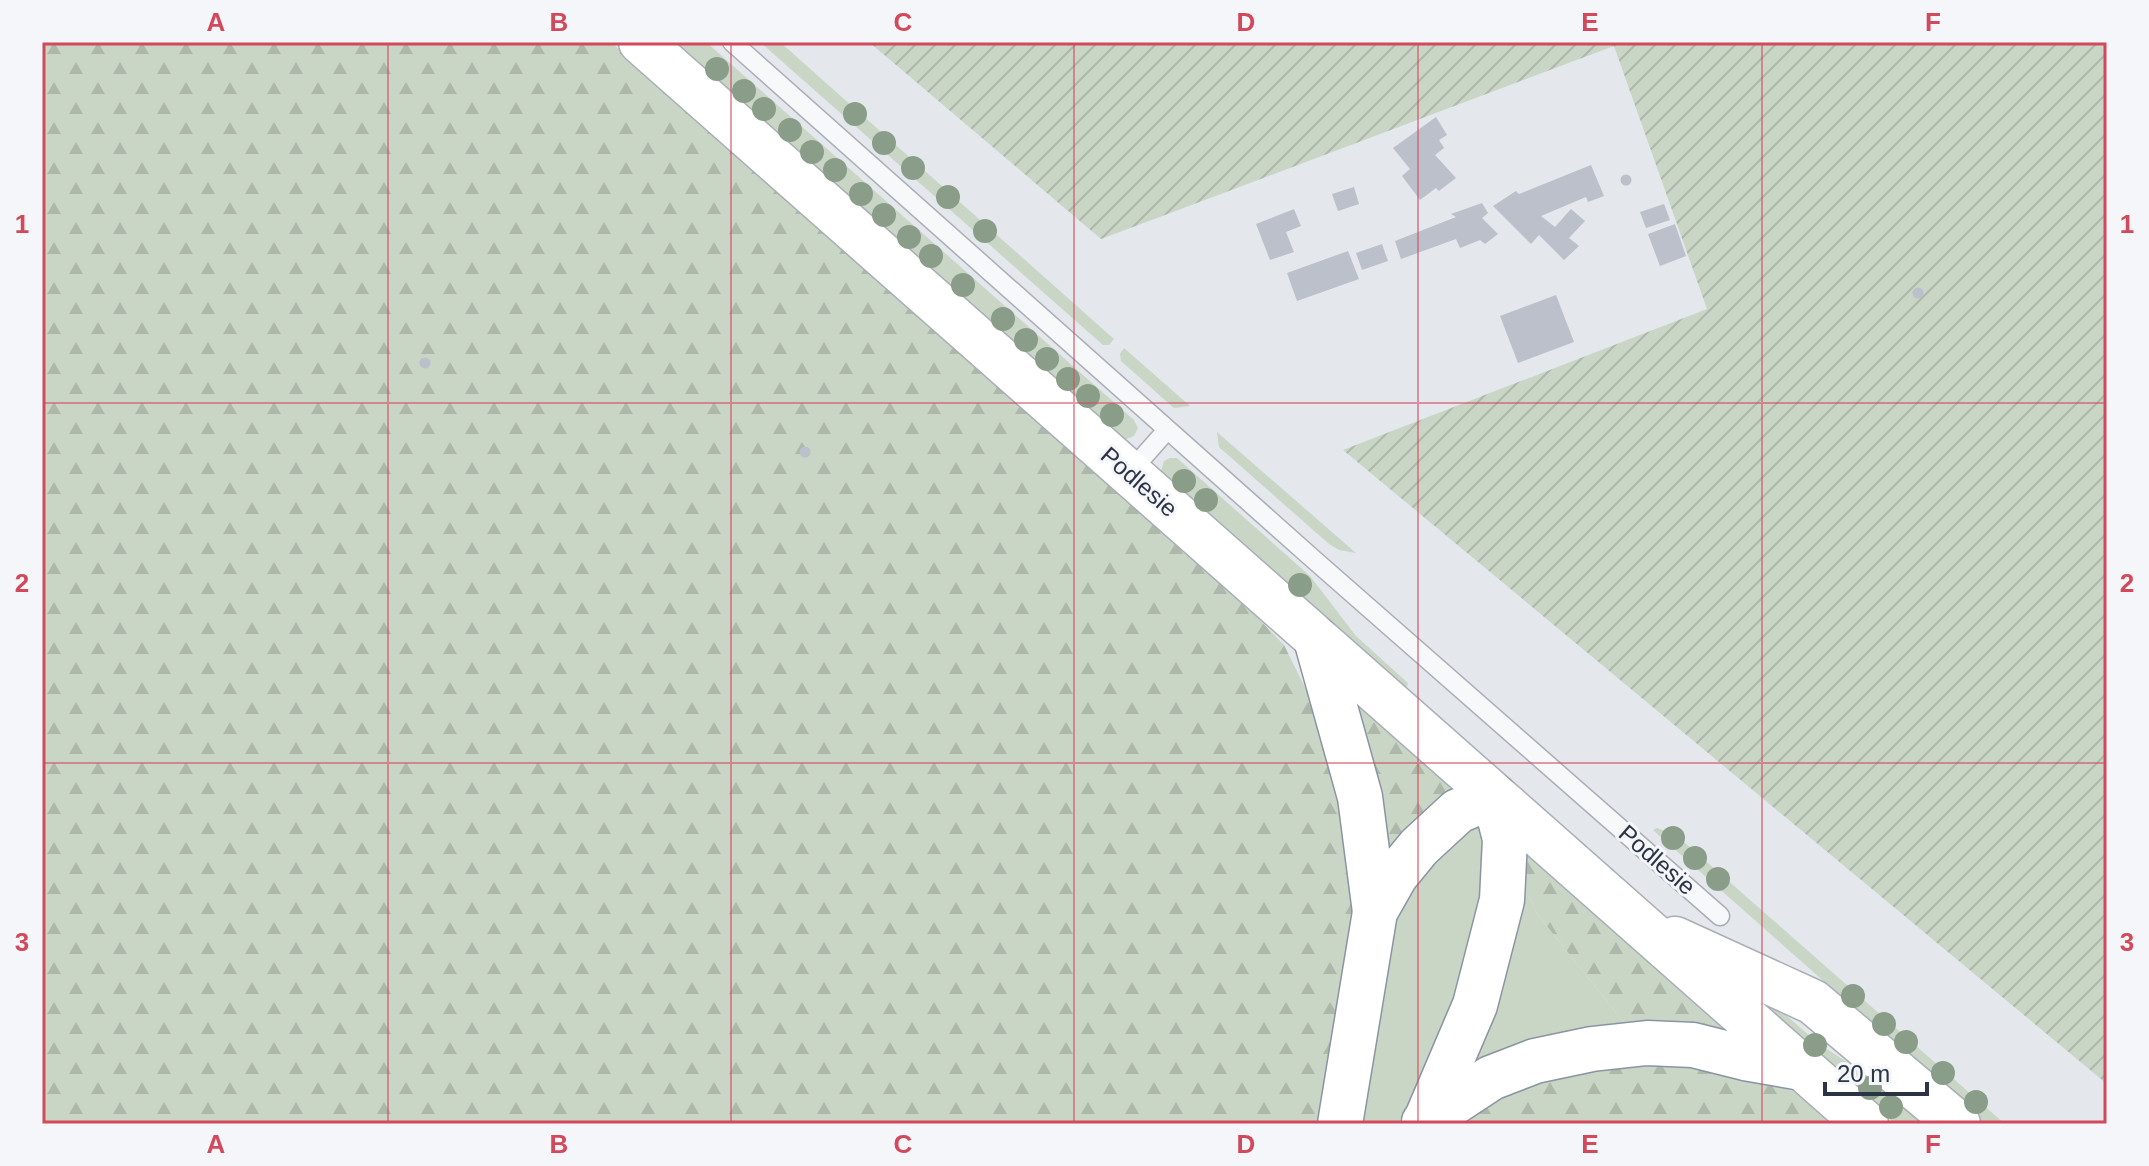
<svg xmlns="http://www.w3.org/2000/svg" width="2149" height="1166" viewBox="0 0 2149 1166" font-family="Arial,sans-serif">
  <defs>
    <pattern id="forest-firs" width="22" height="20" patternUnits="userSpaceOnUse" patternTransform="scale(2)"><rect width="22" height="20" fill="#c9d6c5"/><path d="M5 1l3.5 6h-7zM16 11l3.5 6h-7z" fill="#adb8ab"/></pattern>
    <pattern id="garden-furrows" width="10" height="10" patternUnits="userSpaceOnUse" patternTransform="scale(2)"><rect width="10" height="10" fill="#c9d6c5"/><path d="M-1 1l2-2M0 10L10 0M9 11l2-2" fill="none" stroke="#adb8ab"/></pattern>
  </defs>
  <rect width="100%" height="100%" fill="#e4e7ec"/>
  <g fill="#c9d6c5">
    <polygon points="665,42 706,42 1134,420 1138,428 1134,436 1122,441"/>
    <polygon points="760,42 780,42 1114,339 1109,345 1103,345"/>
    <polygon points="1124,348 1190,406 1174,408 1121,361 1120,354"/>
    <polygon points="1217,432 1356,553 1339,550 1329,544 1219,447"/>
    <polygon points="1170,458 1177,458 1310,576 1356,636 1408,683 1407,687 1404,689 1160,474 1164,461"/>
    <polygon points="1486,814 1487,905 1429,1079 1397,1124 1358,1124 1393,909 1418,870"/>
    <polygon points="1657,828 1676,835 2005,1124 1985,1124 1653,830"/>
    <polygon points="1516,871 1538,915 1630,1030 1455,1087"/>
    <polygon points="1762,994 1819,1044 1901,1097 1931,1124 1895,1124 1755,1001"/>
  </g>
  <g fill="url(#forest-firs)">
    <polygon points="42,42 611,42 1223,582 1284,645 1327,732 1343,789 1357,925 1325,1124 42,1124"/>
    <polygon points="1355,698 1460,789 1386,871"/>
    <polygon points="1527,849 1735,1033 1630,1030 1538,915 1516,871"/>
    <polygon points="1651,1059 1756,1076 1802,1095 1834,1124 1456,1124 1514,1084"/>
  </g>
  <polygon fill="url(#garden-furrows)" points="869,42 2107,42 2107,1084 1343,450 1707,309 1614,46 1101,239"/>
  <g fill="#bbc0ca">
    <polygon points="1436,117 1447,135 1439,140 1444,148 1435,155 1456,178 1439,191 1436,188 1420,200 1402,176 1410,169 1393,148"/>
    <polygon points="1591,165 1604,196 1588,202 1586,197 1541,216 1555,227 1571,209 1585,221 1569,238 1579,246 1564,260 1539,235 1531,244 1493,206 1516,191 1519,194"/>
    <circle cx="1626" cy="180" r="5.5"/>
    <polygon points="1354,187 1359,204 1338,211 1332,194"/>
    <polygon points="1482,203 1488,213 1482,218 1498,234 1485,244 1480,240 1460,248 1456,239 1401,259 1395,241 1456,217 1451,214"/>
    <polygon points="1664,204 1670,220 1646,228 1640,212"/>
    <polygon points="1294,209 1301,226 1286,232 1294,252 1270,260 1256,224"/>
    <polygon points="1675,224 1686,256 1660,266 1648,234"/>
    <polygon points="1382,244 1388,261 1362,270 1356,253"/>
    <polygon points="1348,251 1359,279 1297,301 1287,273"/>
    <circle cx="1918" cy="293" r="5.5"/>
    <polygon points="1556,295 1574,342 1518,363 1500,316"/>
    <circle cx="425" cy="363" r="5.5"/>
    <circle cx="805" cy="452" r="5.5"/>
  </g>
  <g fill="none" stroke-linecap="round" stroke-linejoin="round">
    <g stroke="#a9aeb7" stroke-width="21">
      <g id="lane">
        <polyline points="732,42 1312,558 1720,916"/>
        <polyline points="1129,473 1167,430"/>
      </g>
    </g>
    <g stroke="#a9aeb7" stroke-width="47">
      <g id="secondary">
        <polyline points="641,42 1866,1124"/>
        <polyline points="1675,939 1813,1002 1958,1124"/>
      </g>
    </g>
    <g stroke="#8b94a3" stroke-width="47">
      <g id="highway">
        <polyline points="1316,639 1360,797 1375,912"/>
        <polyline points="1424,1122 1491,1078 1535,1061 1592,1049 1647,1043 1693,1045 1745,1058 1802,1068"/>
        <polyline points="1340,1124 1375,912 1396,875 1419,847 1458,811 1494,796 1505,839 1502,900 1475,1005 1426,1120"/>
      </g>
    </g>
    <use href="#lane" stroke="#f7f8fa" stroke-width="18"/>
    <use href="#secondary" stroke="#fff" stroke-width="44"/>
    <use href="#highway" stroke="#fff" stroke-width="44"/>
  </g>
  <g fill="#899d89">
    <circle cx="717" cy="69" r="12"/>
    <circle cx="744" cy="91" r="12"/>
    <circle cx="764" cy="109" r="12"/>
    <circle cx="855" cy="114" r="12"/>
    <circle cx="790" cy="130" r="12"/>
    <circle cx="884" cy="143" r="12"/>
    <circle cx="812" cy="152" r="12"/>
    <circle cx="913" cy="168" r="12"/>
    <circle cx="835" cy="170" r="12"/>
    <circle cx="861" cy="194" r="12"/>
    <circle cx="948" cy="197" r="12"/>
    <circle cx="884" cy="215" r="12"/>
    <circle cx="985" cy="231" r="12"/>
    <circle cx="909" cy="237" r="12"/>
    <circle cx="931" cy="256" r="12"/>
    <circle cx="963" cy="285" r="12"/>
    <circle cx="1003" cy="319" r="12"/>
    <circle cx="1026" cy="340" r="12"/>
    <circle cx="1047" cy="359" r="12"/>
    <circle cx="1068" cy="379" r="12"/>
    <circle cx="1088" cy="396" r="12"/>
    <circle cx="1112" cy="415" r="12"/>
    <circle cx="1184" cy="481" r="12"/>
    <circle cx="1206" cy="500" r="12"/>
    <circle cx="1300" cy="585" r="12"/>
    <circle cx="1673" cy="838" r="12"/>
    <circle cx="1695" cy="858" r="12"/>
    <circle cx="1718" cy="879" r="12"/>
    <circle cx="1853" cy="996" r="12"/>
    <circle cx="1884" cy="1024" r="12"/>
    <circle cx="1906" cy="1042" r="12"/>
    <circle cx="1815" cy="1045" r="12"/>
    <circle cx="1943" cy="1073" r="12"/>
    <circle cx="1870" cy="1088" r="12"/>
    <circle cx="1976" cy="1102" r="12"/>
    <circle cx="1891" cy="1107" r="12"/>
  </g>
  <path fill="none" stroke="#d1495b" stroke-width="2" stroke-opacity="0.55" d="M388 42V1124M731 42V1124M1074 42V1124M1418 42V1124M1762 42V1124M42 403H2107M42 763H2107"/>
  <g text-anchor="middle" stroke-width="6" stroke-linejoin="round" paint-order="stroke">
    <g font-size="24" fill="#2b3445" stroke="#f4f6f9">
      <text transform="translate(1139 482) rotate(41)" y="8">Podlesie</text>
      <text transform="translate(1657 860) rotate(41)" y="8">Podlesie</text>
    </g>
  </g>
  <rect width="2149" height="1166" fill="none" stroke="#f4f6f9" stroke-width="88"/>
  <path d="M1825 1082v12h102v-12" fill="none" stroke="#2b3445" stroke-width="4"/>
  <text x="1837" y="1082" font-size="24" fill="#2b3445" stroke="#f4f6f9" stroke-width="6" paint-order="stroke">20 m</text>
  <rect x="44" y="44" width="2061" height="1078" fill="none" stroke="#d1495b" stroke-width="3"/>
  <g font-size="26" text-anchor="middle" font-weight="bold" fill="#d1495b">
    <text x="216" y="31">A</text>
    <text x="559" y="31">B</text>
    <text x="903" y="31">C</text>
    <text x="1246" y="31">D</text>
    <text x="1590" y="31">E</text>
    <text x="1933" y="31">F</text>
    <text x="22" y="233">1</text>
    <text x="2127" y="233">1</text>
    <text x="22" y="592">2</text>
    <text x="2127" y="592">2</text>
    <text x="22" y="951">3</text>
    <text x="2127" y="951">3</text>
    <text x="216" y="1153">A</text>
    <text x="559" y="1153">B</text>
    <text x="903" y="1153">C</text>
    <text x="1246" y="1153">D</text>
    <text x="1590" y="1153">E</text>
    <text x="1933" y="1153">F</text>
  </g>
</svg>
